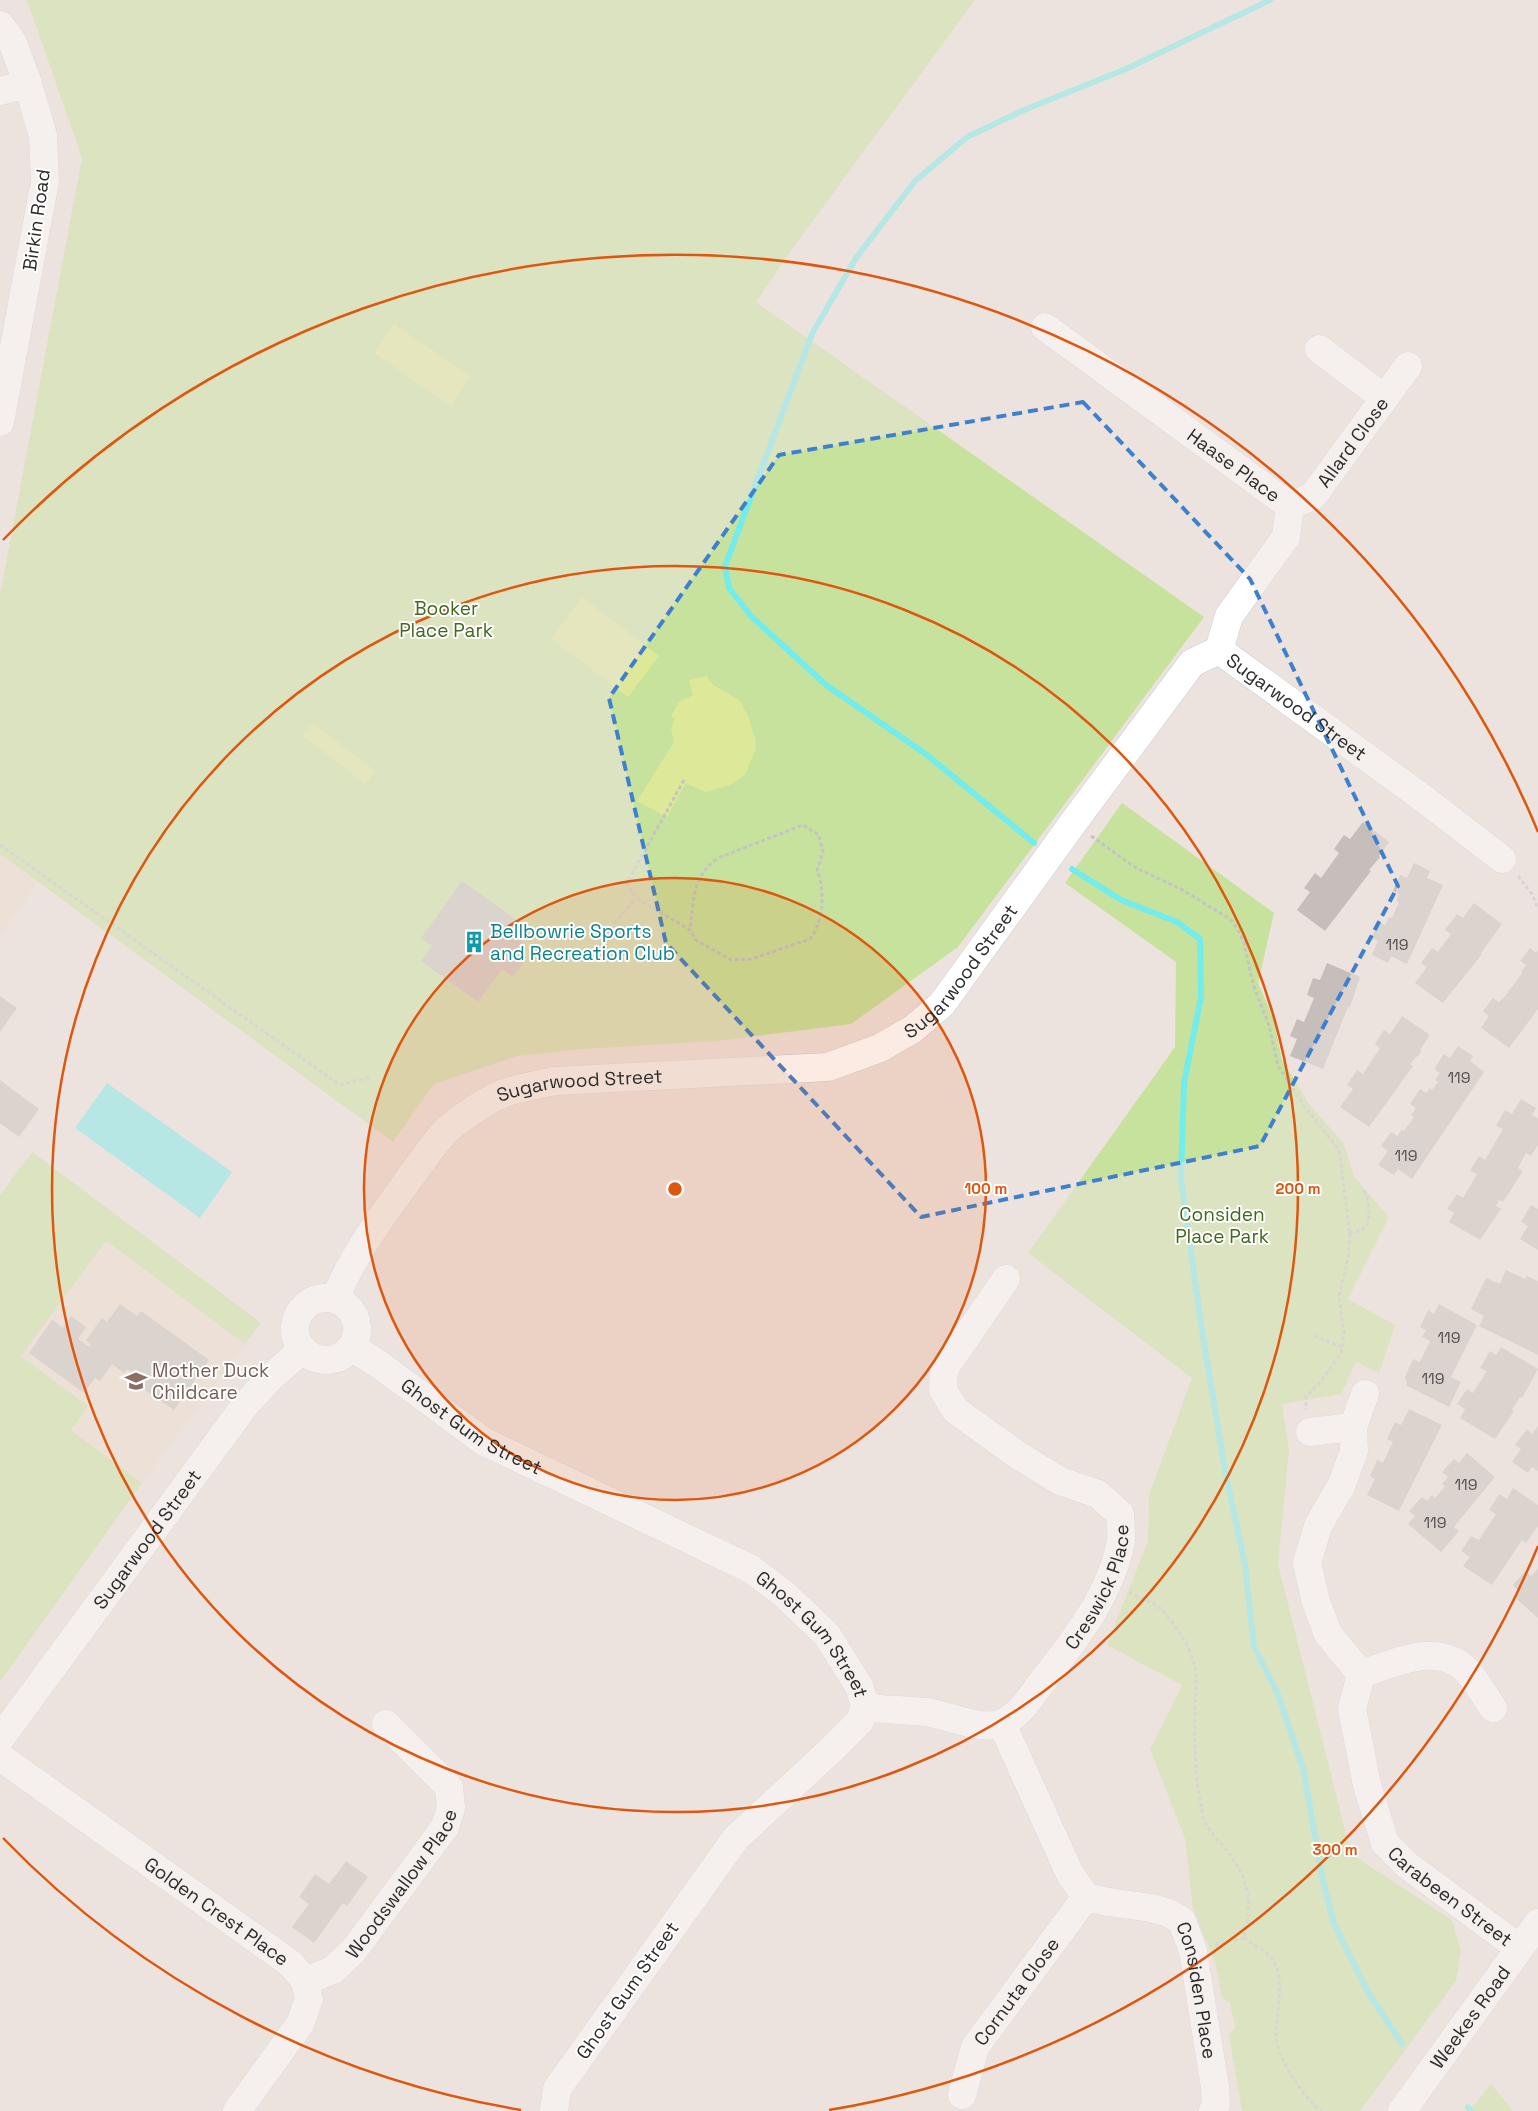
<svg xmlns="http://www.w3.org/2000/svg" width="1538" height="2111" viewBox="0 0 1538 2111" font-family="'Space Grotesk',sans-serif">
  <rect width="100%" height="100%" fill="#ede3de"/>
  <g fill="#eedbce">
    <polygon points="0,854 38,882 0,936"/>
    <polygon points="106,1241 245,1344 142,1483 71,1430 88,1406 21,1356"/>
  </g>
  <g fill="#c7e29c">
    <polygon points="25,0 975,0 790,252 756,302 1204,617 958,947 851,1024 716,1041 583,1049 517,1056 434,1084 393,1142 0,854 0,595 82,158 28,3"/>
    <polygon points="1122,803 1274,913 1258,983 1273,1017 1282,1060 1310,1105 1344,1144 1354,1177 1389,1217 1348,1299 1395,1325 1379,1373 1356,1362 1341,1394 1282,1404 1289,1450 1278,1564 1351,1854 1452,1920 1461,1951 1456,1981 1360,2111 1242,2111 1229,2035 1235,2027 1230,2004 1222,1998 1216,1965 1193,1908 1185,1839 1150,1749 1182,1685 1107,1645 1148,1541 1149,1495 1192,1378 1028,1253 1175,1047 1176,962 1065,883"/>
    <polygon points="32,1152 261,1323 245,1344 106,1241 21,1356 88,1406 71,1430 142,1483 0,1682 0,1195"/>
    <polygon points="1491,2084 1513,2111 1469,2111"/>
  </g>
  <g fill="#dde998">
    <polygon points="394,324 471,376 451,406 374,353"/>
    <polygon points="582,597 659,656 628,697 551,639"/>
    <polygon points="707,676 712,684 740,701 748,716 755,738 756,749 745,775 730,785 705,792 686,783 667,817 637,801 674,742 671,728 675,719 671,716 679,702 693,695 689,680"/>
    <polygon points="313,723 375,771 365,784 303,736"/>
  </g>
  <polygon fill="#74ecec" points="107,1083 232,1172 200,1218 75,1128"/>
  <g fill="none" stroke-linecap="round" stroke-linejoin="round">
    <g stroke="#74ecec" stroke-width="6">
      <polyline points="1034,843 927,755 826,685 751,616 729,588 725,566 812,334 856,258 915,181 967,137 1024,110 1126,69 1270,0"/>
      <polyline points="1072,869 1121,900 1177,922 1200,939 1201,997 1184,1083 1181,1178 1201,1324 1225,1470 1245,1565 1254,1647 1277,1692 1303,1768 1323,1881 1334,1924 1368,1992 1402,2044"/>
      <polyline points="1468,2107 1471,2111"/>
    </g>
  </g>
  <g fill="#c6beba">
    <polygon points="1363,822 1389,842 1379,856 1380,857 1369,870 1371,871 1325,931 1297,910 1310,892 1304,888 1315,873 1321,878 1339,853 1334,849 1344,835 1350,839"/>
    <polygon points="1414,863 1430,871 1427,878 1443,885 1407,964 1391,956 1388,963 1372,955 1378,941 1371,938 1379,922 1385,925 1389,917 1392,918 1399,902 1396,901 1399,894 1393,891 1400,875 1407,878"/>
    <polygon points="462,881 530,930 513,954 524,962 513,977 502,969 478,1002 421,961 432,946 421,938"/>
    <polygon points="1474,903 1502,924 1483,950 1481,953 1482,954 1443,1003 1415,983 1427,967 1421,963 1432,948 1438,952 1451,934 1445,930 1457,914 1463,918"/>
    <polygon points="1530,948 1536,953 1538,950 1538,1009 1509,1048 1481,1028 1489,1016 1483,1011 1493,998 1499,1002 1505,996 1522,973 1521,972 1526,965 1520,961"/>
    <polygon points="1327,963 1360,977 1350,1007 1348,1007 1323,1069 1290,1056 1297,1039 1290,1036 1297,1019 1304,1022 1314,998 1307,995 1313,978 1320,980"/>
    <polygon points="0,996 17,1008 0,1032"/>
    <polygon points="1402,1016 1430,1035 1420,1050 1422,1051 1410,1064 1413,1066 1369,1127 1340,1107 1353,1089 1347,1085 1357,1070 1363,1074 1380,1048 1375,1044 1384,1030 1390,1034"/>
    <polygon points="1458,1046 1473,1056 1470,1061 1484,1072 1412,1179 1398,1169 1394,1175 1378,1165 1388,1151 1381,1146 1391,1132 1397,1136 1402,1130 1404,1131 1414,1117 1411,1115 1416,1108 1410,1104 1420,1089 1426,1093 1430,1088 1432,1090 1438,1082 1435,1080 1440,1073 1434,1069 1444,1054 1450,1058"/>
    <polygon points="0,1080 39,1109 19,1137 0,1123"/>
    <polygon points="1521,1099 1536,1108 1532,1115 1538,1118 1538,1145 1531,1156 1526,1153 1518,1168 1523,1171 1503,1202 1499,1200 1496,1206 1501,1209 1480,1240 1449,1222 1454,1213 1447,1209 1457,1194 1463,1198 1477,1174 1470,1171 1479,1156 1485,1160 1503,1129 1496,1126 1505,1110 1512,1114"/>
    <polygon points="1531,1205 1538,1209 1538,1250 1520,1239 1528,1226 1521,1222"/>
    <polygon points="1506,1270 1525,1279 1527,1276 1538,1281 1538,1355 1479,1326 1484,1316 1471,1309 1486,1278 1500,1284"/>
    <polygon points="120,1304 137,1316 141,1311 209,1360 174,1410 138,1385 141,1380 127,1369 124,1373 112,1364 100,1381 95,1378 84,1393 29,1353 52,1320 63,1328 71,1316 86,1327 78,1339 89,1347 91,1345 86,1340 102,1318 107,1322"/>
    <polygon points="1439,1304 1477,1325 1451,1377 1461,1382 1449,1407 1407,1386 1405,1377 1413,1359 1420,1362 1430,1341 1422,1337 1426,1330 1420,1327 1428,1310 1434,1314"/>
    <polygon points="1501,1347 1538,1369 1522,1398 1520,1397 1512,1410 1514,1411 1495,1439 1460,1418 1465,1409 1457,1404 1467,1389 1473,1393 1487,1371 1480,1368 1490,1351 1496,1355"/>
    <polygon points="1409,1409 1442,1425 1399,1511 1367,1495 1375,1479 1370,1476 1377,1460 1383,1463 1393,1442 1387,1439 1395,1422 1401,1425"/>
    <polygon points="1538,1426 1538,1471 1532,1467 1528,1473 1512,1462 1521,1449 1515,1445 1527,1429 1532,1434"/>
    <polygon points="1467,1453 1495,1477 1454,1527 1459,1531 1441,1552 1408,1524 1415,1516 1409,1511 1422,1497 1427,1501 1432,1495 1435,1498 1445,1486 1442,1484 1448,1477 1442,1472 1454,1459 1459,1463"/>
    <polygon points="1513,1488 1538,1505 1538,1526 1526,1543 1522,1540 1492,1585 1463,1566 1470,1557 1461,1551 1471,1536 1479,1540 1496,1514 1489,1510 1499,1494 1507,1499"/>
    <polygon points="1538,1568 1538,1618 1514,1597 1519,1591 1513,1585 1525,1571 1531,1576"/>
    <polygon points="346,1861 368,1877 347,1906 343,1903 314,1943 292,1927 309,1904 299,1897 315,1874 329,1884"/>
  </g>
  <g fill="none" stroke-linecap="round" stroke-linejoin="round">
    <g stroke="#c7cdd5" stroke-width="29">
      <g id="minor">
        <polyline points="0,25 12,41 28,84 43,136 45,181 0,422"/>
        <polyline points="0,91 28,84"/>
        <path id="s1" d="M1045 327 1290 506 1286 537 1229 616 1219 650"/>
        <polyline points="1319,349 1384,398"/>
        <path id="s2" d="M1290 506 1313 496 1408 366"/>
        <circle cx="326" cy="1329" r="31"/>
        <path id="s3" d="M335 1299C353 1254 383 1215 411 1176 422 1162 433 1144 446 1131 457 1120 473 1110 486 1102 506 1089 533 1086 555 1081L828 1067 880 1048 913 1029 942 1004 1073 823 1192 663 1219 650 1424 799 1502 859"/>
        <path id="s4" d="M352 1347 384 1368 483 1441 751 1569 784 1594 827 1635 860 1688 865 1707 860 1721 831 1750 736 1838 557 2089 554 2111"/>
        <path id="s5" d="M1365 1394 1353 1427 1354 1451 1342 1484 1318 1526 1307 1563 1316 1602 1328 1634 1361 1674 1352 1709 1367 1785 1385 1843 1407 1865 1519 1948"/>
        <polyline points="1310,1432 1353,1427"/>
        <path d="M1361 1674C1393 1664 1435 1642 1464 1668 1475 1678 1484 1695 1493 1708"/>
        <path id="s6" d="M865 1707C885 1710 905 1710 925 1712 946 1714 983 1732 1003 1723 1020 1715 1031 1696 1042 1682 1075 1640 1111 1594 1121 1541 1122 1532 1120 1522 1120 1514L1098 1494 1060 1481 1019 1456 955 1410 943 1390 944 1369 1006 1279"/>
        <path id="s7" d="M1002 1724 1070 1874 1086 1897 1108 1902 1152 1908 1169 1913 1182 1921 1193 1951 1215 2087 1216 2104 1213 2111"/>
        <path id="s8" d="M0 1739 246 1404 270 1378 303 1349"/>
        <path id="s9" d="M0 1757 276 1953 292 1965 305 1981 309 1999 300 2024 237 2111"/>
        <path id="s10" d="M305 1981 333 1970 354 1950 445 1827 451 1808 449 1787 386 1724"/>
        <path id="s11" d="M962 2095 975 2047 1086 1897"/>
        <path id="s12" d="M1402 2111 1538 1923"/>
      </g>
    </g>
    <g stroke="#c4c4c4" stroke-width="3" stroke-dasharray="4 2.5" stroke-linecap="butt">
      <path d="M684 780 627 883 636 898 690 930 696 940 731 960 751 959 810 939C824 922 825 890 817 870L823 852 819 835 803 825 718 858C691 878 694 899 690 930"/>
      <polyline points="1091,836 1136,868 1181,889 1230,919 1238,930 1244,943 1253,984 1269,1025 1278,1066 1305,1107 1339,1150 1350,1235 1348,1259 1339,1296 1344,1333 1341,1353 1320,1382 1306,1396 1306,1409"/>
      <polyline points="0,845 340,1085 371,1077"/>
      <polyline points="1518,876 1532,894 1538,908"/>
      <polyline points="606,934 636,898"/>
      <path d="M1349 1233 1360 1231 1368 1224C1369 1211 1370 1200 1363 1189"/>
      <polyline points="1314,1336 1342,1347"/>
      <path d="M1129 1592C1139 1597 1151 1602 1160 1608 1170 1617 1185 1640 1190 1652 1199 1672 1196 1687 1195 1708 1194 1739 1195 1793 1205 1822 1209 1832 1220 1841 1226 1849 1249 1879 1253 1902 1244 1938"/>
      <path d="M1244 1938C1252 1944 1269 1952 1274 1961 1285 1984 1276 2013 1276 2037 1277 2057 1305 2100 1321 2111"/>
      <polyline points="1215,1945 1244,1938"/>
    </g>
    <use href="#minor" stroke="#fff" stroke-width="28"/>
  </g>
  <path d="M0 0H1538V2111H0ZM1083 402 1250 579 1398 886 1260 1146 921 1217 666 943 609 698 779 455Z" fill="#ede3de" fill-opacity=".55" fill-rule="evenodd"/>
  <path fill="none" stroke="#3e80ce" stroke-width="4" stroke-dasharray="10 6" stroke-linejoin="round" d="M1083 402 1250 579 1398 886 1260 1146 921 1217 666 943 609 698 779 455Z"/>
  <circle cx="675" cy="1189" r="311" fill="#df570e" fill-opacity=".12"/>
  <g fill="none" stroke="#df570e" stroke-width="2.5">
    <circle cx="675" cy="1189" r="311"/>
    <circle cx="675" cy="1189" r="623"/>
    <path d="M1538 1546A934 934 0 0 1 829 2110M521 2110A934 934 0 0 1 3 1838M3 540A934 934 0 0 1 1538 832"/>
  </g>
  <defs>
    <g id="building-bare" transform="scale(1.725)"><path d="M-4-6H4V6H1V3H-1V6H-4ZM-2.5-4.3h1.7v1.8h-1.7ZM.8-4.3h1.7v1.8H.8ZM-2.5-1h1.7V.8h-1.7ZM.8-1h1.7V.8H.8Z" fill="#0f9aa8" stroke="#fff" stroke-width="2.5" paint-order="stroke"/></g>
    <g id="school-bare" transform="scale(1.725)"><path d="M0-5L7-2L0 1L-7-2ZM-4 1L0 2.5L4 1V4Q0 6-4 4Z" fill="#8d6e63" stroke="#fff" stroke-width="2.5" paint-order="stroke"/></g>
  </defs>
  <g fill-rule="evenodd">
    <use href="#building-bare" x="474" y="942"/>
    <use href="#school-bare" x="136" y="1381"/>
  </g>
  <g text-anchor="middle" stroke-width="4" stroke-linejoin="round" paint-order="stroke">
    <g font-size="16" fill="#525050">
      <text x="1397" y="950">119</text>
      <text x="1459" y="1083">119</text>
      <text x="1406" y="1161">119</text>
      <text x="1449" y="1343">119</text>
      <text x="1433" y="1384">119</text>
      <text x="1466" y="1490">119</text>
      <text x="1435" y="1528">119</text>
    </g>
    <g font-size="19" fill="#2c2c2c" stroke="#fff">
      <text transform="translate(36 220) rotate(-82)" y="7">Birkin Road</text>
      <text dy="7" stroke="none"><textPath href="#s2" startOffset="92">Allard Close</textPath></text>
      <text dy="7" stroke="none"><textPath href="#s1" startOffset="234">Haase Place</textPath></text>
      <text dy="7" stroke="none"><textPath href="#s3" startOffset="1278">Sugarwood Street</textPath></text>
      <text dy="7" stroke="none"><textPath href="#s3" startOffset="766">Sugarwood Street</textPath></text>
      <text dy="7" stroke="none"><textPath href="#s3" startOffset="348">Sugarwood Street</textPath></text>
      <text dy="7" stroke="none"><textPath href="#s4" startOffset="144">Ghost Gum Street</textPath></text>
      <text dy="7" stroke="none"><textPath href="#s8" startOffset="248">Sugarwood Street</textPath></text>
      <text dy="7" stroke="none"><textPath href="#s6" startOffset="309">Creswick Place</textPath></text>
      <text dy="7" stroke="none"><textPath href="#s4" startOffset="549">Ghost Gum Street</textPath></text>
      <text dy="7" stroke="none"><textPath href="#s10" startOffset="141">Woodswallow Place</textPath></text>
      <text dy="7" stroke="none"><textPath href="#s5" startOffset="566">Carabeen Street</textPath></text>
      <text dy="7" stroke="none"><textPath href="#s9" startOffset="266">Golden Crest Place</textPath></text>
      <text transform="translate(627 1990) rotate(-55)" y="7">Ghost Gum Street</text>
      <text dy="7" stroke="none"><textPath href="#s11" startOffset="119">Cornuta Close</textPath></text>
      <text dy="7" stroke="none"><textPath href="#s7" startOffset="364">Considen Place</textPath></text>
      <text dy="7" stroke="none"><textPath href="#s12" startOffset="116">Weekes Road</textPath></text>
    </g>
    <g font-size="19" fill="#41681c" stroke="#fff">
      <text x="446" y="615">Booker<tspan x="446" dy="22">Place Park</tspan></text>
      <text x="1222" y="1221">Considen<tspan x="1222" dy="22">Place Park</tspan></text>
    </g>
    <g font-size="19" fill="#0d838f" stroke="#fff" text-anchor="start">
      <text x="490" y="938">Bellbowrie Sports<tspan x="490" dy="22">and Recreation Club</tspan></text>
    </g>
    <g font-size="19" fill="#785e54" stroke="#fff" text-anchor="start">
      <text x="152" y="1377">Mother Duck<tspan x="152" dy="22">Childcare</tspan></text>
    </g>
  </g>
  <circle cx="675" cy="1189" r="8" fill="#df570e" stroke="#fff" stroke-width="2.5"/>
  <g font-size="15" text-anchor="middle" font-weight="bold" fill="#df570e" stroke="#fff" stroke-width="4" stroke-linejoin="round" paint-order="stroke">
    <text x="986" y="1194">100 m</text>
    <text x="1298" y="1194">200 m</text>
    <text x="1335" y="1855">300 m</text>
  </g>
</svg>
